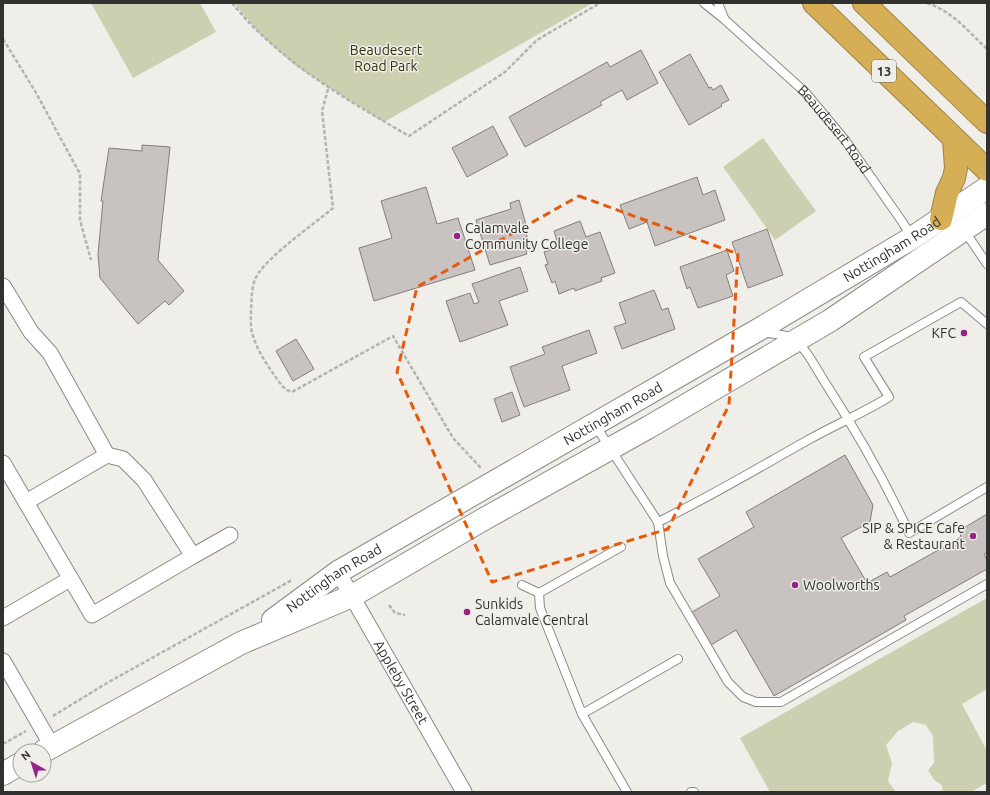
<svg xmlns="http://www.w3.org/2000/svg" width="990" height="795" viewBox="0 0 990 795" font-family="Ubuntu,sans-serif">
  <rect width="100%" height="100%" fill="#efeee9"/>
  <g fill="#cdd0b0">
    <polygon points="91,3 200,3 216,32 133,78"/>
    <polygon points="234,3 593,3 384,122 296,66 260,34"/>
    <polygon points="763,138 816,211 775,240 723,167"/>
    <polygon points="987,598 987,689 962,704 987,751 987,783 971,792 943,792 942,785 934,780 928,770 934,763 933,736 926,725 913,722 898,731 886,745 892,763 888,781 896,792 770,792 740,738"/>
  </g>
  <g fill="#c8c3c1" stroke="#837e7c">
    <polygon points="641,50 658,83 627,100 622,90 600,102 602,105 525,147 509,117 607,62 610,67"/>
    <polygon points="690,54 709,88 711,87 713,90 721,85 729,100 721,104 722,106 689,125 659,72"/>
    <polygon points="493,126 508,155 467,177 452,148"/>
    <polygon points="142,145 170,147 158,260 184,291 169,305 165,301 138,324 100,278 98,254 103,201 101,201 109,148 142,151"/>
    <polygon points="697,177 703,195 715,190 725,220 655,246 647,222 629,229 620,205"/>
    <polygon points="426,187 437,224 458,218 475,270 374,301 359,248 392,238 381,201"/>
    <polygon points="519,200 525,221 527,237 522,238 527,254 490,265 476,220 511,209 510,203"/>
    <polygon points="580,221 586,237 600,232 615,273 601,278 602,281 575,291 574,288 559,294 555,281 552,283 545,265 548,264 544,252 559,247 554,231"/>
    <polygon points="767,229 783,275 748,288 732,242"/>
    <polygon points="727,250 734,271 726,275 733,296 698,308 690,287 687,289 680,267"/>
    <polygon points="520,267 528,291 499,301 508,325 460,342 446,301 470,293 474,304 479,302 472,284"/>
    <polygon points="654,290 662,310 668,308 675,329 622,349 614,327 626,323 619,303"/>
    <polygon points="589,330 597,353 562,366 570,390 524,407 510,367 545,354 542,347"/>
    <polygon points="296,339 314,369 293,381 276,351"/>
    <polygon points="512,392 520,415 502,422 494,399"/>
    <polygon points="845,455 873,505 870,522 841,538 867,583 887,572 890,577 960,538 962,529 987,514 987,553 984,554 987,560 987,569 904,616 906,620 774,696 736,630 711,645 692,612 720,596 698,559 754,527 746,512"/>
  </g>
  <g fill="none" stroke-linecap="round" stroke-linejoin="round">
    <g stroke="#8b8a86" stroke-width="10">
      <g id="lane">
        <path id="s1" d="M704 3 724 19 805 92 845 140 901 220 912 237"/>
        <polyline points="718,3 724,18"/>
        <polyline points="964,230 987,264"/>
        <path d="M762 332C774 335 787 333 797 342 809 352 817 371 826 384 857 432 885 481 909 533L987 487"/>
        <polyline points="595,425 658,522 663,556 670,583 728,682 743,697 756,702 781,702 987,584"/>
        <path d="M658 522C710 497 758 468 808 440 835 425 863 413 889 397L864 357 961 302 987 324"/>
        <polyline points="522,585 539,593 540,608 582,714 627,792"/>
        <polyline points="539,593 621,547"/>
        <polyline points="582,714 678,659"/>
        <polyline points="691,792 694,792"/>
      </g>
    </g>
    <g stroke="#8b8a86" stroke-width="17">
      <g id="street">
        <polyline points="3,286 31,332 50,353 107,455 123,459 144,480 193,556 92,615 3,463"/>
        <polyline points="26,502 107,455"/>
        <polyline points="193,556 230,535"/>
        <path id="s2" d="M338 572 464 792"/>
        <polyline points="3,618 70,579"/>
        <polyline points="3,661 52,746"/>
      </g>
    </g>
    <g stroke="#8b8a86" stroke-width="24">
      <g id="secondary">
        <path id="s3" d="M273 620 338 572 758 330 912 238 987 188"/>
        <polyline points="44,751 241,643 352,596 484,519 649,427 831,320 987,214"/>
        <polyline points="3,774 20,764"/>
      </g>
    </g>
    <g stroke="#9c8248" stroke-width="24">
      <g id="highway">
        <polyline points="814,3 987,170"/>
        <polyline points="864,3 987,122"/>
        <polyline points="941,219 947,193 954,178 956,168 954,139"/>
      </g>
    </g>
    <g stroke="#b4b3af" stroke-width="2.5" stroke-dasharray="4 2" stroke-linecap="butt">
      <path d="M232 3C280 62 344 98 409 136L505 72 537 40 600 3"/>
      <path d="M927 3C952 11 968 31 987 49"/>
      <polyline points="3,39 35,91 80,174 80,220 91,260"/>
      <path d="M328 89 322 111 333 208C313 225 272 253 258 274 251 284 252 297 251 309 251 318 250 328 253 336 259 355 271 370 282 386L287 390 292 392 393 336 453 438 481 468"/>
      <polyline points="389,605 395,613 405,615"/>
      <polyline points="53,716 107,683 292,580"/>
      <polyline points="3,744 26,731"/>
    </g>
    <use href="#lane" stroke="#fff" stroke-width="8"/>
    <use href="#street" stroke="#fff" stroke-width="15"/>
    <use href="#secondary" stroke="#fff" stroke-width="22"/>
    <use href="#highway" stroke="#d5ae56" stroke-width="22"/>
  </g>
  <path fill="none" stroke="#e8590c" stroke-width="3" stroke-dasharray="8 5" stroke-linejoin="round" d="M579 196 738 254 729 405 668 529 492 582 397 372 417 287Z"/>
  <g fill="#942586" stroke="#efeee9" stroke-width="1.5">
    <circle cx="457" cy="236" r="4"/>
    <circle cx="964" cy="333" r="4"/>
    <circle cx="973" cy="536" r="4"/>
    <circle cx="795" cy="585" r="4"/>
    <circle cx="467" cy="612" r="4"/>
  </g>
  <g text-anchor="middle" stroke-width="3" stroke-linejoin="round" paint-order="stroke">
    <rect fill="#efeee9" stroke="#6a6a67" stroke-width="1" x="872" y="60" width="24" height="22" rx="3"/>
    <g font-size="13" font-weight="bold" fill="#31312f">
      <text x="884" y="76">13</text>
    </g>
    <g font-size="14" fill="#32340b" stroke="#efeee9">
      <text x="386" y="55">Beaudesert<tspan x="386" dy="16">Road Park</tspan></text>
    </g>
    <g font-size="14" fill="#31312f" stroke="#efeee9">
      <text dy="5" stroke="none"><textPath href="#s1" startOffset="182">Beaudesert Road</textPath></text>
      <text dy="5" stroke="none"><textPath href="#s3" startOffset="722">Nottingham Road</textPath></text>
      <text dy="5" stroke="none"><textPath href="#s3" startOffset="398">Nottingham Road</textPath></text>
      <text dy="5" stroke="none"><textPath href="#s3" startOffset="74">Nottingham Road</textPath></text>
      <text dy="5" stroke="none"><textPath href="#s2" startOffset="127">Appleby Street</textPath></text>
    </g>
    <g font-size="14" fill="#31312f" stroke="#efeee9" text-anchor="start">
      <text x="465" y="233">Calamvale<tspan x="465" dy="16">Community College</tspan></text>
      <text x="956" y="338" text-anchor="end">KFC</text>
      <text x="965" y="533" text-anchor="end">SIP &amp; SPICE Cafe<tspan x="965" dy="16">&amp; Restaurant</tspan></text>
      <text x="803" y="590">Woolworths</text>
      <text x="475" y="609">Sunkids<tspan x="475" dy="16">Calamvale Central</tspan></text>
    </g>
  </g>
  <rect width="990" height="795" fill="none" stroke="#31312f" stroke-width="8"/>
  <g transform="translate(32 763) rotate(321)"><circle r="19" fill="#efeee9" stroke="#a3a29f"/>
  <path d="M0-3L7 15L0 10L-7 15Z" fill="#942586"/>
  <text y="-6" font-size="11" font-weight="bold" text-anchor="middle" fill="#31312f">N</text>
  </g>
</svg>
